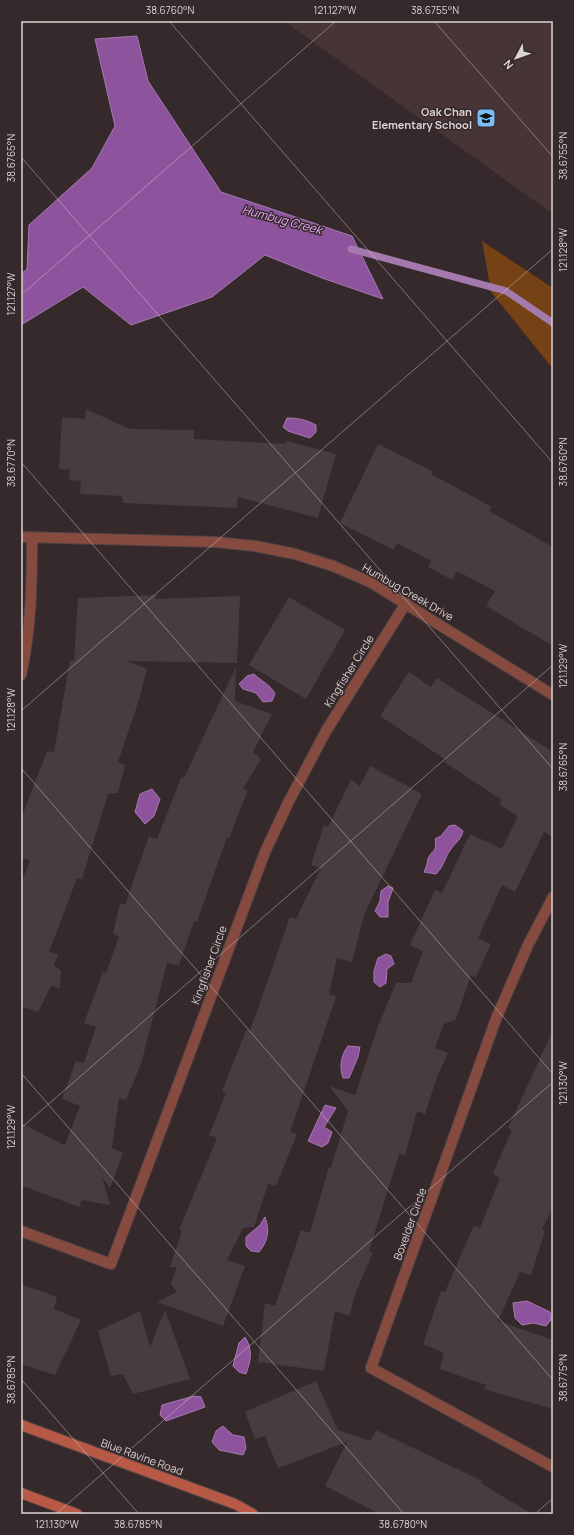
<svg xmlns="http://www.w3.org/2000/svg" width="574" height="1535" viewBox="0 0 574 1535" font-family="Manrope,sans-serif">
  <rect width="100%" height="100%" fill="#36292b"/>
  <polygon fill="#463437" points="284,21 553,21 553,214"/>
  <polygon fill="#744214" points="482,241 553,288 553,369 491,292"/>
  <g fill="#8d549d" stroke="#a47aae">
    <polygon points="137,36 148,81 221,192 352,236 383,299 322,278 265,255 212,297 131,325 83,287 21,325 21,274 27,269 29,225 92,168 115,126 95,39"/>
    <path d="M287 418C299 418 306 420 316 425V432L310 438 288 431 283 427Z"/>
    <path d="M254 674C261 681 271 685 275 694L272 701 263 702 256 693 243 689 239 684 247 676Z"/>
    <polygon points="152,789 160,799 154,816 145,824 135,812 140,794"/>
    <path d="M455 825 463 831C461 840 456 842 451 849 444 858 445 865 436 874L424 872C426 868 427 864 428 859 431 850 438 853 435 839L441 836 449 826Z"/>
    <polygon points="388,886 393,888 388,902 388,917 380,917 375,911 380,901 381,891"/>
    <polygon points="386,954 391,956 394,964 387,969 386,983 380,987 374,982 374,971 378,958"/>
    <path d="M348 1046 360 1047 358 1057 349 1078H343C339 1067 341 1055 348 1046Z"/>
    <polygon points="325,1105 336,1108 324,1127 332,1132 328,1143 322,1147 308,1141"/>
    <path d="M265 1217C270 1231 268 1241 259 1252L251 1251 246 1246V1237L260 1225Z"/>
    <polygon points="527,1301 550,1312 551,1320 546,1326 534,1323 522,1325 515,1318 513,1303"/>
    <path d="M245 1337C253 1350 251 1360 246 1374L239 1372 233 1366 239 1343Z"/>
    <polygon points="194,1396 201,1397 205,1407 166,1421 160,1415 162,1405"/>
    <polygon points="223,1426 233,1435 244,1437 246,1448 243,1455 219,1450 212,1442 216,1431"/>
  </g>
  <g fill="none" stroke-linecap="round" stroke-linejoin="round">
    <polyline stroke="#a47aae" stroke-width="7" points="351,249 506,291 553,323"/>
  </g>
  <g fill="#473c42">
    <polygon points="86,409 130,429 194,430 194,439 286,444 287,441 336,454 318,518 238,497 237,508 123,503 122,496 80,494 81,481 69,480 70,470 59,469 62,417 85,419"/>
    <polygon points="378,444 432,471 431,474 492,507 489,511 553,547 553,646 486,606 495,591 457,571 452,580 428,567 431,561 397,543 394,550 340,523"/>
    <polygon points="156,595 155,599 240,596 237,663 127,661 147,669 138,703 118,762 125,765 118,793 108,794 82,879 77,878 49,952 58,954 54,966 61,970 60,988 51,986 38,1012 21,1006 21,884 30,861 21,857 21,819 47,751 54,752 70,661 74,661 78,598"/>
    <polygon points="289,597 345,630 306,699 249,665"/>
    <polygon points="236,667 235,701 272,714 253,752 261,759 243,789 248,790 229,838 227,837 197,922 194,921 179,965 167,963 141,1064 126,1100 119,1098 112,1148 123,1153 110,1188 102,1177 110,1205 82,1200 79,1207 21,1185 21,1123 65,1145 80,1106 62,1099 76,1061 84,1063 96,1027 84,1023 103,972 106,973 119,937 113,933 120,903 125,905 149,836 157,839 181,778 184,778"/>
    <polygon points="409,672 431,687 437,678 553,752 553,837 544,832 515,892 502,885 478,938 491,944 476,977 471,975 456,1019 444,1024 435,1048 448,1053 437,1077 425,1114 417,1111 405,1155 399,1154 369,1251 373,1252 354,1297 350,1316 335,1311 324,1371 258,1362 265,1303 275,1306 301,1230 310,1233 329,1167 331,1167 348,1111 329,1086 355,1095 378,1026 396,983 411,983 423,951 410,945 435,890 442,893 470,834 502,849 518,816 499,804 502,800 444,762 446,760 380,716"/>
    <polygon points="370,766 422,794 364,915 352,962 337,958 329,994 336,997 290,1132 297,1134 276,1186 268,1184 254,1227 243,1228 227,1260 245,1266 223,1326 157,1302 177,1292 171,1283 177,1267 170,1267 182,1231 179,1230 217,1138 209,1135 226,1093 222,1092 246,1030 250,1031 290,917 296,919 321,868 311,865 324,825 328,827 351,780 360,786"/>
    <polygon points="553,1030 553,1207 542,1229 545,1231 531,1275 520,1272 498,1321 553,1340 553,1409 484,1389 486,1385 440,1369 444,1353 423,1344 441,1291 445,1292 474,1225 480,1228 500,1178 493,1173 512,1130 508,1128"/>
    <polygon points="21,1284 57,1297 54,1309 81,1320 55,1375 21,1364"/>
    <polygon points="165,1310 190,1379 133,1394 123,1374 111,1376 98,1331 140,1311 150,1347"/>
    <polygon points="316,1381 338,1430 370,1441 376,1430 482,1481 481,1483 532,1514 380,1514 325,1486 347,1442 278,1468 265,1436 255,1439 245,1412"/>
  </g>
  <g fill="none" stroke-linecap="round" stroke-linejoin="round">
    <g stroke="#504446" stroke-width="12">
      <g id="minor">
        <polyline points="21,537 215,542 255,546 295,554 333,566 370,582 553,695"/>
        <path d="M21 675C31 629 32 585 32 538"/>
        <polyline points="553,897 528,945 496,1019 371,1368 553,1467"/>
        <polyline points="21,1231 111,1264 265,852 289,801 326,731 406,603"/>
      </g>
    </g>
    <g stroke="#504446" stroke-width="12">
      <g id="secondary">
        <polyline points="21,1425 235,1504 253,1514"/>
        <polyline points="21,1493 77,1514"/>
      </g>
    </g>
    <use href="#minor" stroke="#864b3e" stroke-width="10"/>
    <use href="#secondary" stroke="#b75945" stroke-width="10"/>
  </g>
  <path fill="none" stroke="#dbd3d4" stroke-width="1" stroke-opacity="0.45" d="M169 21 553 463M434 21 553 157M21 157 553 769M21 295 336 21M21 462 553 1074M21 711 553 249M21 768 553 1380M21 1073 404 1514M21 1128 553 665M21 1379 139 1514M56 1514 553 1082M535 1514 553 1498"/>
  <defs>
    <g id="school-square" transform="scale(1)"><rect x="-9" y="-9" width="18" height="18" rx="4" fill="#78bff7" stroke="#36292b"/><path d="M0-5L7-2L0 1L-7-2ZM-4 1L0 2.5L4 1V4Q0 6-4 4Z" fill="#111"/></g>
  </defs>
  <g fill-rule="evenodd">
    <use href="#school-square" x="486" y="118"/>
  </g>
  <g text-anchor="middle" stroke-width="3" stroke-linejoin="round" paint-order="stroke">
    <g font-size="11" font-weight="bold" fill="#dbd3d4" stroke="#36292b" text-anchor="end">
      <text x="472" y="116">Oak Chan<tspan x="472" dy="13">Elementary School</tspan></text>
    </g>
    <g font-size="11" fill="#dbd3d4" stroke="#36292b">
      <text transform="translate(408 592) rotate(30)" y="4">Humbug Creek Drive</text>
      <text transform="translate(349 671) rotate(-58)" y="4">Kingfisher Circle</text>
      <text transform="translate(209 965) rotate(-70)" y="4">Kingfisher Circle</text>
      <text transform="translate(410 1224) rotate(-70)" y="4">Boxelder Circle</text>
      <text transform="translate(142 1457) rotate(20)" y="4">Blue Ravine Road</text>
    </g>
    <g font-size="12" font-style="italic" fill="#e6a9f8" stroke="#36292b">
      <text transform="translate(282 220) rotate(15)" y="4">Humbug Creek</text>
    </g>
  </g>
  <rect width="574" height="1535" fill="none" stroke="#36292b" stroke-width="44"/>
  <g transform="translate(516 58) rotate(229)" stroke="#36292b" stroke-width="3" paint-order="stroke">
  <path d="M0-3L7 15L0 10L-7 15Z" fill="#dbd3d4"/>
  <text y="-6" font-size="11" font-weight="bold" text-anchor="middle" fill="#dbd3d4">N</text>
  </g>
  <rect x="22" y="22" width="530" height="1491" fill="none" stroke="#dbd3d4" stroke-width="1.5"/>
  <g font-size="10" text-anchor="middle" fill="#dbd3d4">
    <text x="170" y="14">38.6760°N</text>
    <text x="335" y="14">121.127°W</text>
    <text x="435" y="14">38.6755°N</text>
    <text transform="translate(563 156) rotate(-90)" y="4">38.6755°N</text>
    <text transform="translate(11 158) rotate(-90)" y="4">38.6765°N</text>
    <text transform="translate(563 250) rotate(-90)" y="4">121.128°W</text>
    <text transform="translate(11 294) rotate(-90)" y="4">121.127°W</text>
    <text transform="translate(563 462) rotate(-90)" y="4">38.6760°N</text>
    <text transform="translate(11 463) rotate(-90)" y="4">38.6770°N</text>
    <text transform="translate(563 666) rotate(-90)" y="4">121.129°W</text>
    <text transform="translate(11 710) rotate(-90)" y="4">121.128°W</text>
    <text transform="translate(563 767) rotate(-90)" y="4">38.6765°N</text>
    <text transform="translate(563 1083) rotate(-90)" y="4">121.130°W</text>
    <text transform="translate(11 1127) rotate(-90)" y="4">121.129°W</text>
    <text transform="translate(563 1378) rotate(-90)" y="4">38.6775°N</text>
    <text transform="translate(11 1380) rotate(-90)" y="4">38.6785°N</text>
    <text x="57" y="1528">121.130°W</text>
    <text x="138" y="1528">38.6785°N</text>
    <text x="403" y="1528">38.6780°N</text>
  </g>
</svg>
